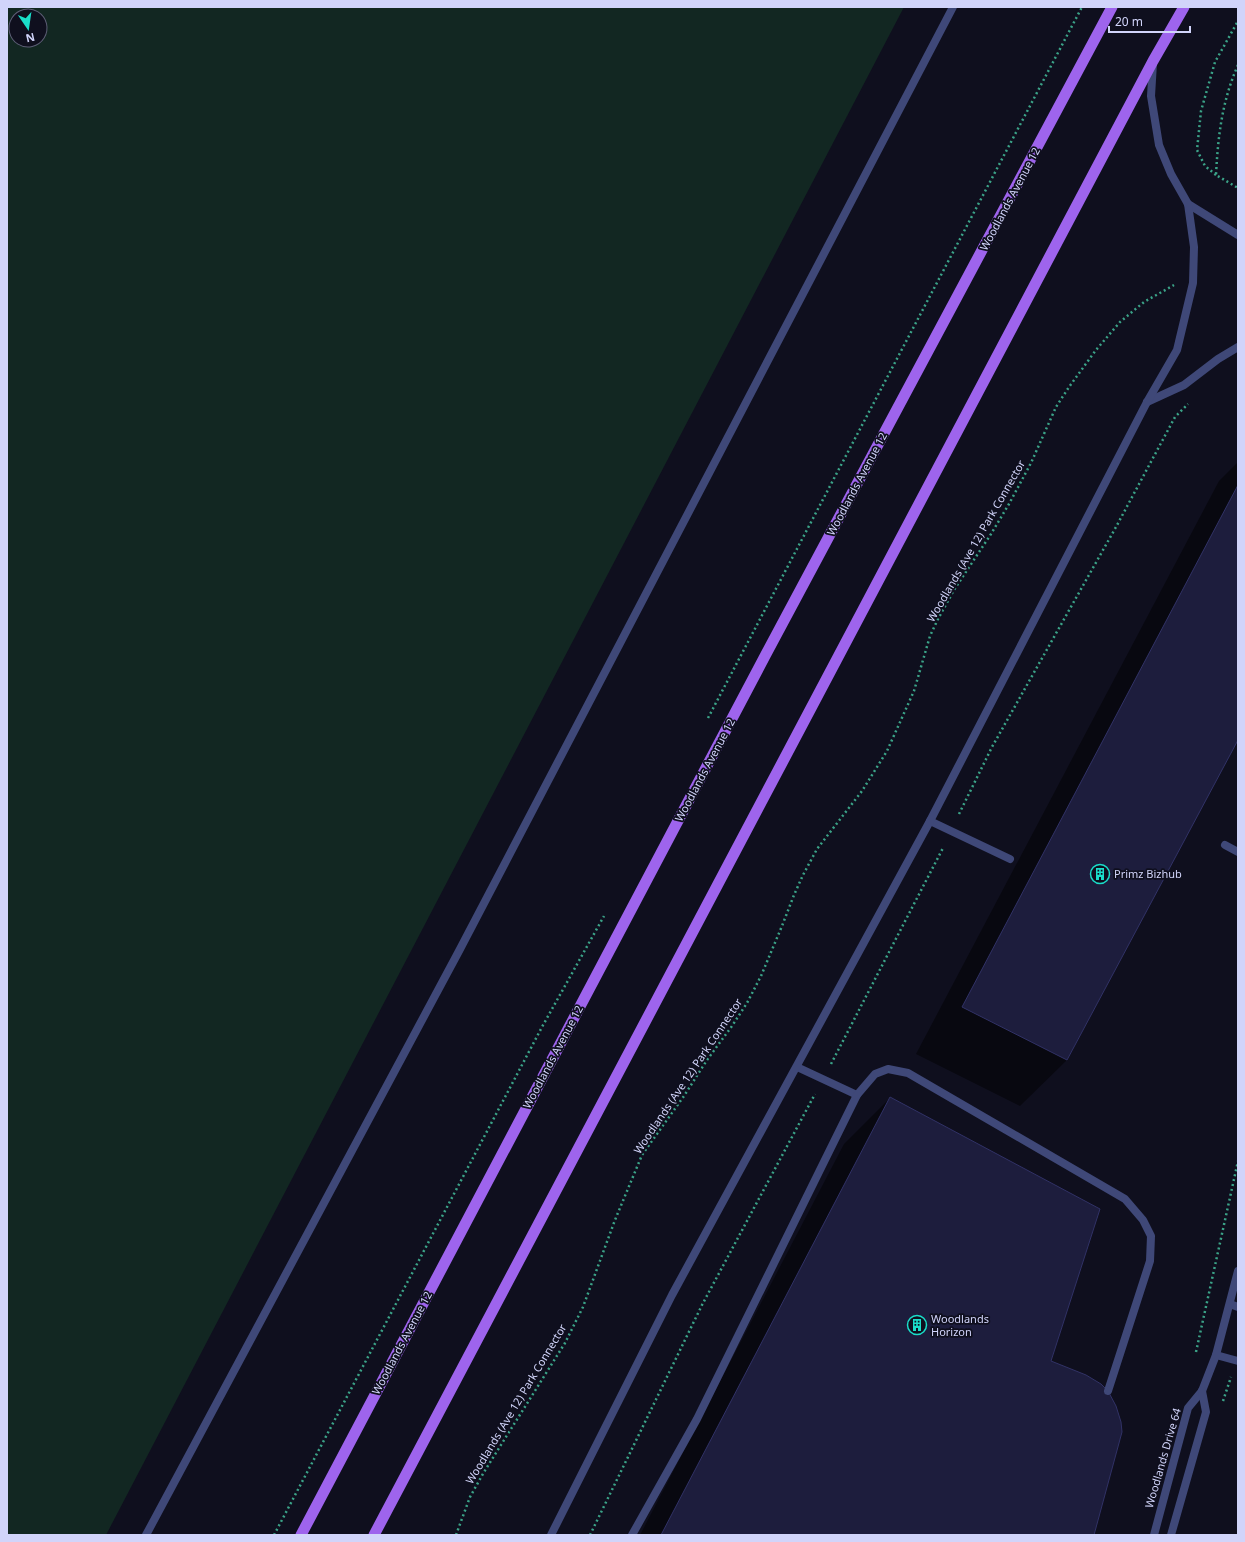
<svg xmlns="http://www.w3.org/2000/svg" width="1245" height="1542" viewBox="0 0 1245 1542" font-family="'Noto Sans',sans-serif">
  <rect width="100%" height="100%" fill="#0f0f1e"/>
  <path fill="#122722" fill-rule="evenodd" d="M7 7H904L106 1535H7ZM16 16H40V40H16Z"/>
  <g fill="#0007">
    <polygon points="1238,462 1238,738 1067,1060 1020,1106 916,1054 1219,481"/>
    <polygon points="890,1098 1050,1362 1093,1535 640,1535 844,1144"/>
  </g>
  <g fill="#1d1d3d" stroke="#313266">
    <polygon points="1238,485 1238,740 1067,1060 962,1007"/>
    <polygon points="890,1097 1100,1209 1051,1361 1086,1375 1101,1384 1108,1391 1116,1406 1121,1422 1122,1432 1094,1535 661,1535"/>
  </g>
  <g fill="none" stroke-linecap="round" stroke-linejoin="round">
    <g stroke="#3ba388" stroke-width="2.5" stroke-dasharray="2 3" stroke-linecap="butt">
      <path d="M1238 65C1222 101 1218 136 1216 175L1238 188"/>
      <polyline points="1216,175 1205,166 1197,150 1201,111 1215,62 1238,21"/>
      <polyline points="708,718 1082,7"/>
      <polyline points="959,814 992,747 1116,527 1175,417 1188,404"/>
      <polyline points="831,1064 943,848"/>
      <polyline points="1196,1352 1238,1161"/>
      <polyline points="1223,1401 1231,1377"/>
      <polyline points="274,1535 542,1027 604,916"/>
      <polyline points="456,1535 470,1497 484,1472 565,1343 583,1307 615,1220 642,1155 684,1096 707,1060 732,1026 747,1003 761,976 782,926 794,895 803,875 817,849 862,791 887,751 914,691 930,636 938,619 954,590 991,534 1009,504 1031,463 1056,407 1069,387 1096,350 1120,322 1144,302 1174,285"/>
      <polyline points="590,1535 702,1305 815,1094"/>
    </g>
    <g stroke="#3f4878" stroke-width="8">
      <polyline points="1188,204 1238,235"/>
      <polyline points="1147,402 1184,385 1218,359 1238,347"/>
      <polyline points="930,821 1010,859"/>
      <polyline points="1225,845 1238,852"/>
      <polyline points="797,1067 857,1095"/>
      <polyline points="1230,1304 1238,1307"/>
      <polyline points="1216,1355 1238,1361"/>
      <polyline points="146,1535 459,951 953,7"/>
      <polyline points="551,1535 672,1295 930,821 1147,402 1177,350 1193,283 1194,247 1188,204 1171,174 1159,145 1151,96 1153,63"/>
      <polyline points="632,1535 697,1419 857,1095 875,1074 888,1069 908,1073 1125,1199 1143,1220 1151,1236 1150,1261 1108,1391"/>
    </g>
    <g stroke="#3f4878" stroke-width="8">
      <polyline points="1154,1535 1188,1408 1202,1391 1216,1355 1238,1271"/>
      <polyline points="1171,1535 1206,1412 1202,1391"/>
    </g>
    <g stroke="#9e64ed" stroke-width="11">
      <polyline points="301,1535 765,656 1112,7"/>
      <polyline points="374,1535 1153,61 1184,7"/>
    </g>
  </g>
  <defs>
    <g id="building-ring" transform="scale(1)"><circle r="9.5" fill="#0f0f1e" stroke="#1addc9" stroke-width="1.5"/><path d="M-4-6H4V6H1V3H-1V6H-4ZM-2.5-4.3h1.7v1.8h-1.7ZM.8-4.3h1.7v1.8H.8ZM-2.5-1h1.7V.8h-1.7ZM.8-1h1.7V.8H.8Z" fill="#1addc9"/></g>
  </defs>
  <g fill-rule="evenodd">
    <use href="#building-ring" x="1100" y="874"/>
    <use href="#building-ring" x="917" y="1325"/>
  </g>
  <g text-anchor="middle" stroke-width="3.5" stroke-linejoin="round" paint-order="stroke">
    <g font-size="11" fill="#d1d4fa" stroke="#0f0f1e">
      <text transform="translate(1010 199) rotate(-62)" y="4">Woodlands Avenue 12</text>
      <text transform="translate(857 484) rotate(-62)" y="4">Woodlands Avenue 12</text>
      <text transform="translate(976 541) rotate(-60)" y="4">Woodlands (Ave 12) Park Connector</text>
      <text transform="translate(705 770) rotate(-62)" y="4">Woodlands Avenue 12</text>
      <text transform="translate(553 1057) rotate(-62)" y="4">Woodlands Avenue 12</text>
      <text transform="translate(688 1076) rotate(-56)" y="4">Woodlands (Ave 12) Park Connector</text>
      <text transform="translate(402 1343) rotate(-62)" y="4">Woodlands Avenue 12</text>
      <text transform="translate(516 1404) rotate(-59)" y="4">Woodlands (Ave 12) Park Connector</text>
      <text transform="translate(1163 1458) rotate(-74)" y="4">Woodlands Drive 64</text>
    </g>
    <g font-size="11" fill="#d1d4fa" stroke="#0f0f1e" text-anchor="start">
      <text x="1114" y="878">Primz Bizhub</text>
      <text x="931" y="1323">Woodlands<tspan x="931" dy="13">Horizon</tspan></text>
    </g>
  </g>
  <rect width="1245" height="1542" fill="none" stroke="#d1d4fa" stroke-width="16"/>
  <g transform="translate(28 28) rotate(167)"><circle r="19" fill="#0f0f1e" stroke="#5d5e76"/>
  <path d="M0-3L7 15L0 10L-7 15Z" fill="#1addc9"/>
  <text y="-6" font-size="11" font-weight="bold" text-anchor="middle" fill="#d1d4fa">N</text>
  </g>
  <path d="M1109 26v6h81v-6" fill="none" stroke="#d1d4fa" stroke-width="2"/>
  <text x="1115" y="26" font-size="12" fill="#d1d4fa" stroke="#0f0f1e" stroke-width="3" paint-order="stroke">20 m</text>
</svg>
